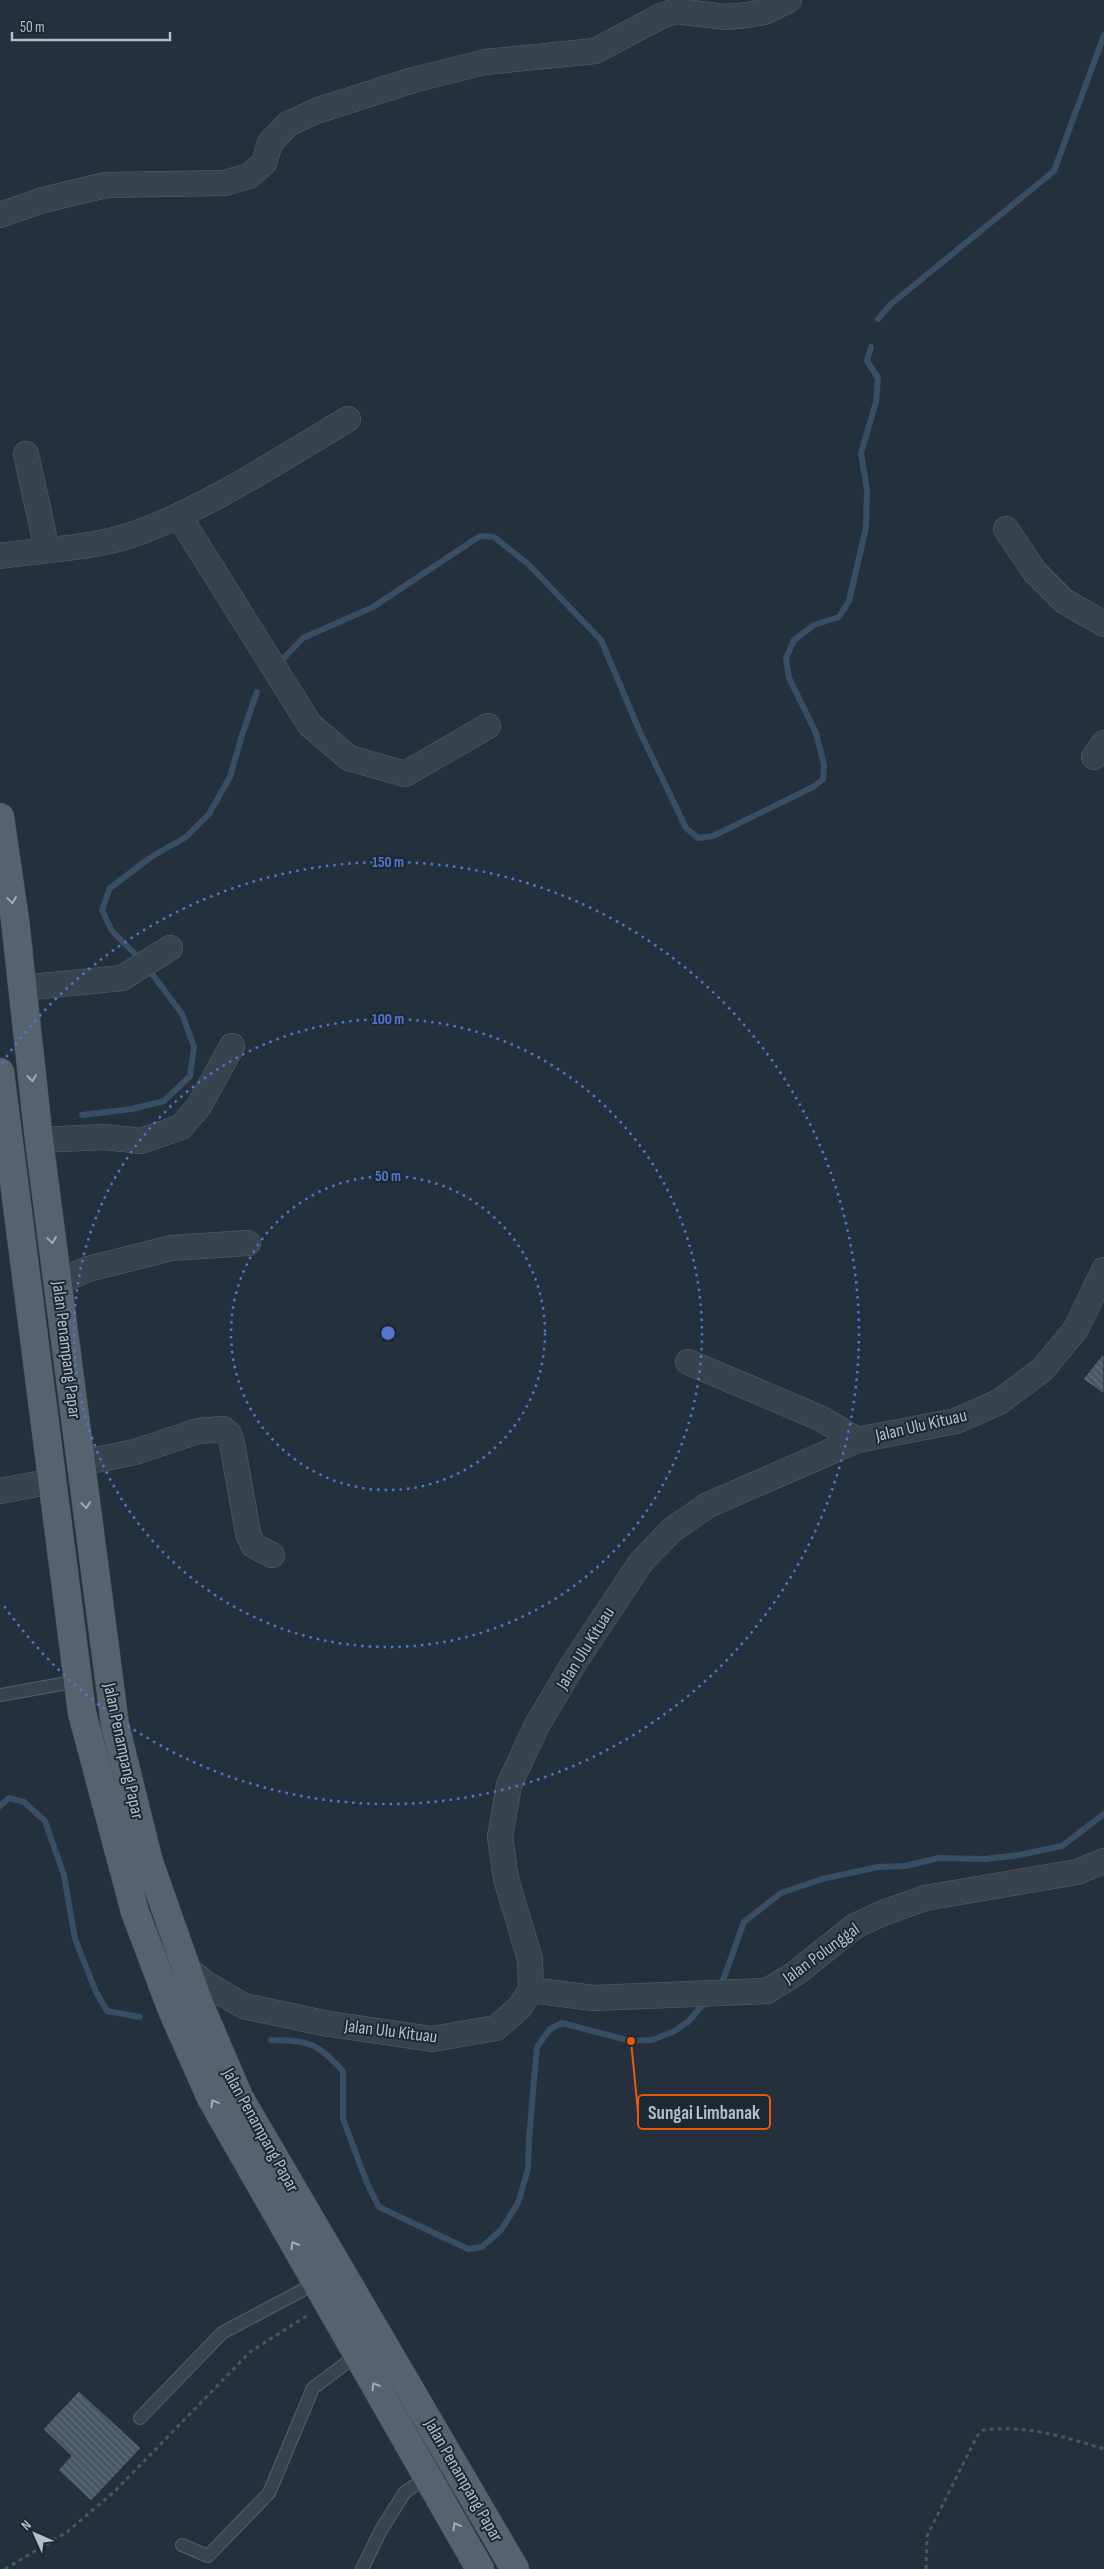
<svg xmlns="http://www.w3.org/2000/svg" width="1104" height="2569" viewBox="0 0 1104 2569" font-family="'Sofia Sans Condensed',sans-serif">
  <defs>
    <pattern id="building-back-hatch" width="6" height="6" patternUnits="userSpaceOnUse" patternTransform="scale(1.25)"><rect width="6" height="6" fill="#485763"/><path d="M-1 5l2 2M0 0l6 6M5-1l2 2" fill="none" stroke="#606d78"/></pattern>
  </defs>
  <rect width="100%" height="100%" fill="#24313d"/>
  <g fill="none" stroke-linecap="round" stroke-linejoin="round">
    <g stroke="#384e64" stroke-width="6">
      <polyline points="878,319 891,304 1054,171 1104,35"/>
      <polyline points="281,661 303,638 373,607 480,536 494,537 529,565 601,640 640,732 686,828 698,838 713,836 813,787 823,779 824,765 816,733 789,678 786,658 794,640 814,625 839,617 849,601 866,528 867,490 861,453 876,402 878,378 867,361 871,347"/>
      <polyline points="134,953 112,931 102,910 110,888 151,857 186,837 209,814 230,777 242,735 257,692"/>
      <polyline points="82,1115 132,1109 164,1101 190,1076 194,1047 182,1014 153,975"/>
      <polyline points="0,1806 9,1798 24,1802 45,1821 64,1875 75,1939 96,1992 107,2011 140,2017"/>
      <polyline points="718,1986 723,1980 744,1922 781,1893 822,1879 878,1867 905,1866 939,1858 985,1859 1019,1855 1062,1846 1104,1814"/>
      <path d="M271 2040C310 2041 316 2042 343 2071V2119L367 2183 379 2207 468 2249 482 2247 501 2230 518 2203 528 2169 529 2138 537 2047 550 2029 562 2023 631 2041 652 2040 675 2031 689 2021 707 2000"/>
    </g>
  </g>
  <g fill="url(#building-back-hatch)" stroke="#1f2a34">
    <polygon points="1104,1353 1104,1394 1083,1379"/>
    <polygon points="79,2391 141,2448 91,2501 58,2470 71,2456 43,2429"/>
  </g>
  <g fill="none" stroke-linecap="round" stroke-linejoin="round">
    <g stroke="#56616b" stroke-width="14">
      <g id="lane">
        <polyline points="0,1695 78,1681"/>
        <polyline points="140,2418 222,2333 316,2283"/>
        <polyline points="182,2545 208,2556 269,2493 313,2388 357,2355"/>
        <polyline points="362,2569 381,2530 405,2492 429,2476"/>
      </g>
    </g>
    <g stroke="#56616b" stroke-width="26">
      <g id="street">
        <polyline points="0,215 43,200 106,185 224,183 249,176 264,163 270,143 288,124 316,111 413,80 485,62 595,51 661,16 676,11 726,17 747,15 764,12 789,0"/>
        <polyline points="26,454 47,549"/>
        <polyline points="179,516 310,725 349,758 405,774 488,726"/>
        <polyline points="1006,529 1035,572 1064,601 1104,624"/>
        <path d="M0 556C45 549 91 549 134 534 206 509 282 458 348 419"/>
        <polyline points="1094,757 1104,743"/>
        <polyline points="22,988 122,978 170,948"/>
        <polyline points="39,1140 104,1137 141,1141 181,1127 199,1106 232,1046"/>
        <polyline points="58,1282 88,1269 171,1248 248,1243"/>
        <polyline points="688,1362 820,1418 857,1440"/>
        <polyline points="81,1463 135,1452 198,1431 223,1429 229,1434 232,1443 248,1533 253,1545 272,1555"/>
        <polyline points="0,1491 53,1481"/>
        <polyline points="186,1968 206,1984 244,2006 323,2023 432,2039 496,2028 520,2007 531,1990 530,1959 506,1879 500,1837 509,1785 537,1725 572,1666 641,1562 672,1530 708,1505 857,1440 956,1421 999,1402 1043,1369 1076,1329 1104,1270"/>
        <polyline points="531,1990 593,1998 767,1991 796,1973 855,1926 883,1913 925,1898 1077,1872 1104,1861"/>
      </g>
    </g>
    <g stroke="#414c56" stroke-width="29">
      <g id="primary">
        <polyline points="0,817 15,920 39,1140 115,1725 149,1862 198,2001 239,2097 515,2569"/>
        <polyline points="0,1072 82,1713 135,1912 172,2010 211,2098 480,2569"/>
      </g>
    </g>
    <g stroke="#445a5b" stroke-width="3" stroke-dasharray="4 4" stroke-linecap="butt">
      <polyline points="5,2569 67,2532 115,2491 250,2352 308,2315"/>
      <path d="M926 2569 927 2536 977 2436 983 2430C1025 2425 1063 2436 1104 2449"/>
    </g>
    <use href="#lane" stroke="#38434d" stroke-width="12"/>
    <use href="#street" stroke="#38434d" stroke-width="25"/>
    <use href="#primary" stroke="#56626d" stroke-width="28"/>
  </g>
  <defs><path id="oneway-chevron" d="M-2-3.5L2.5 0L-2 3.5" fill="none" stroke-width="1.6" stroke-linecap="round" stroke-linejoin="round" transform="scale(1.25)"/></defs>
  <g stroke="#a1acb6">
    <use href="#oneway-chevron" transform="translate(12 900) rotate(82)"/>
    <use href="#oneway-chevron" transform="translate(32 1078) rotate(84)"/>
    <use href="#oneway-chevron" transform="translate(52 1240) rotate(82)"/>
    <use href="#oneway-chevron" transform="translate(86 1505) rotate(83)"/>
    <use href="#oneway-chevron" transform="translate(214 2103) rotate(-119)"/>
    <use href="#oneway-chevron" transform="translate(294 2245) rotate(-120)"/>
    <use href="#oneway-chevron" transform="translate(375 2386) rotate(-121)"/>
    <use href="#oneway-chevron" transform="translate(456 2526) rotate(-119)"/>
  </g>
  <g fill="none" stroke="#5275d2" stroke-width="2.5" stroke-dasharray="2.5 5">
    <circle cx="388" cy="1333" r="157"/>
    <circle cx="388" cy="1333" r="314"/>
    <path d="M2 1063A471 471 0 1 1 2 1603"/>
  </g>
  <g text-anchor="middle" stroke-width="4" stroke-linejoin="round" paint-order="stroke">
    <g font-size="18" fill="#b4bec8" stroke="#1d2832">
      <text transform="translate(67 1350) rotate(83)" y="6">Jalan Penampang Papar</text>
      <text transform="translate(921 1425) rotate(-13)" y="6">Jalan Ulu Kituau</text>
      <text transform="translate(585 1648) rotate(-58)" y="6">Jalan Ulu Kituau</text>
      <text transform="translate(124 1751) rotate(78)" y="6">Jalan Penampang Papar</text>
      <text transform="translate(821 1953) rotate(-36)" y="6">Jalan Polunggal</text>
      <text transform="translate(391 2031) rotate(7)" y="6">Jalan Ulu Kituau</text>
      <text transform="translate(261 2130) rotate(61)" y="6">Jalan Penampang Papar</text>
      <text transform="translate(464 2480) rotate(60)" y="6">Jalan Penampang Papar</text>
    </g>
  </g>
  <circle cx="388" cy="1333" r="8" fill="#5275d2" stroke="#1d2832" stroke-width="2.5"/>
  <g font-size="15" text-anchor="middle" font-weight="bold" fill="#5275d2" stroke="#1d2832" stroke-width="4" stroke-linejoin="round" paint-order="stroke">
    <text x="388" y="867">150 m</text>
    <text x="388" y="1024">100 m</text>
    <text x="388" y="1181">50 m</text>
  </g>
  <path fill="none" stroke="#e8590c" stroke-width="2" d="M631 2041L638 2112"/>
  <circle fill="#e8590c" stroke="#1d2832" stroke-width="2" cx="631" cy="2041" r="5"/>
  <rect fill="#1d2832" stroke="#e8590c" stroke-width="2" x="638" y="2095" width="132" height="34" rx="5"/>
  <g font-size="19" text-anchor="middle" font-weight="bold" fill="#b4bec8">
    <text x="704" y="2119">Sungai Limbanak</text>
  </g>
  <g transform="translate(35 2534) rotate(315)" stroke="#1d2832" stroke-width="4" paint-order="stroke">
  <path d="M0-4L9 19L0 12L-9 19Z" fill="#b4bec8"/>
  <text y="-8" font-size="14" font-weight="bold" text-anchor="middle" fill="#b4bec8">N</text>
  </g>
  <path d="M12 32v8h158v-8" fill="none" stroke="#b4bec8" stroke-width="2.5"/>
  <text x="20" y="32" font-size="15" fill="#b4bec8" stroke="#1d2832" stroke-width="4" paint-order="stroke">50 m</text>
</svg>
